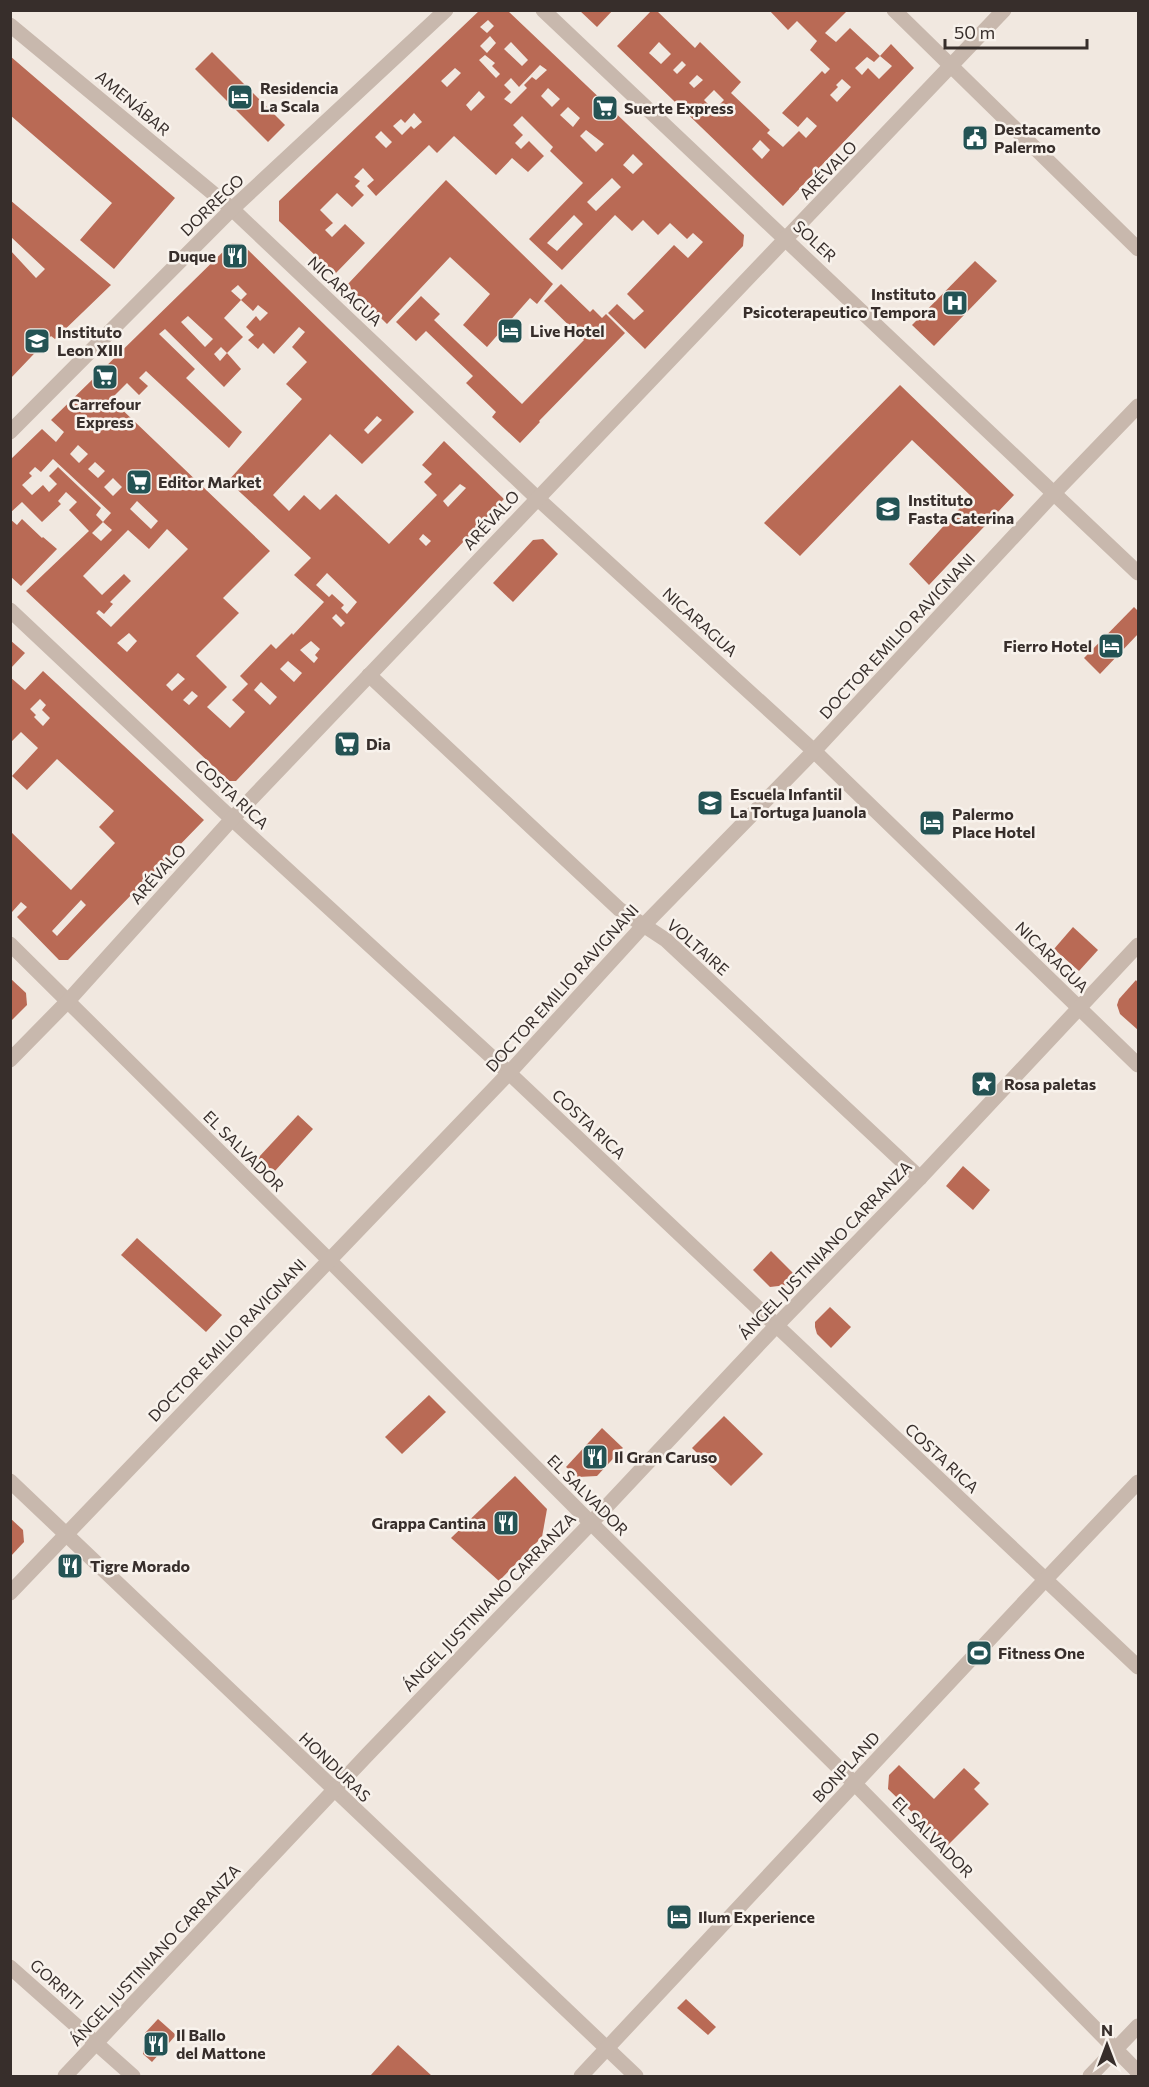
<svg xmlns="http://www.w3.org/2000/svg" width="1149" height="2087" viewBox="0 0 1149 2087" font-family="Commissioner,sans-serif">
  <rect width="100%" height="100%" fill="#f1e8e0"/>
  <g fill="#b96a55" fill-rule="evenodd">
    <path d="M480 10H507L744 235 743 246 645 349 608 313 617 304 634 320 644 311 627 294 674 245 688 258 703 242 693 233 687 239 670 223 658 235 643 220 632 231 615 215 562 270 529 239 583 183 550 151 553 147 522 116 513 125 523 135 515 143 521 149 529 141 544 156 528 172 512 158 496 175 454 136 437 153 429 145 376 196 367 186 374 180 363 168 354 177 360 181 355 186 364 195 352 207 337 193 320 210 333 223 325 230 332 237 345 224 365 243 335 274 279 221V201ZM488 20 494 26 487 33 480 27ZM490 36 496 43 487 53 480 46ZM511 42 528 60 522 66 504 49ZM485 55 495 63 492 66 500 74 496 78 479 60ZM540 65 547 70 536 80 532 77 524 85 527 88 511 104 504 99 511 92 504 85 511 78 519 87ZM455 68 461 73 447 87 441 81ZM548 88 560 99 552 107 541 96ZM479 91 485 97 471 111 466 105ZM568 107 580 118 573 127 560 115ZM414 113 422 122 414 129 411 126 402 135 393 126 401 119 405 123ZM586 130 604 144 596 152 580 136ZM381 131 392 142 386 148 375 137ZM633 154 643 164 633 174 623 165ZM612 178 621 187 596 211 587 202ZM574 215 583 224 557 251 547 243Z"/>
    <polygon points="579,10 613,10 597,27"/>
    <path d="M652 10H656L695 48 700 42 741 82 731 93 770 130 767 133 783 147 799 131 806 138 817 126 807 117 798 127 782 113 822 71 825 74 830 69 810 50 817 41 797 21 788 30 769 10H848L825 33 836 42 850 28 880 56 874 62 867 57 855 68 862 75 868 68 879 79 892 66 880 56 891 44 914 68 783 206 617 46ZM659 42 671 54 661 64 649 53ZM682 61 686 65 677 74 673 70ZM697 75 703 80 694 88 689 83ZM842 79 851 87 837 102 830 95 838 87 836 85ZM714 90 724 100 714 110 704 100ZM760 140 770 150 762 159 752 149Z"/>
    <polygon points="212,52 285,125 268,142 195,69"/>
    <polygon points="10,56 175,198 114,269 80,240 112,203 10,115"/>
    <polygon points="446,180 553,284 537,304 530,298 487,347 463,325 490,294 450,257 387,324 347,285"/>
    <polygon points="10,200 111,285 55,339 51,336 10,379 10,250 36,278 45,269 10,236"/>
    <path d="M232 243 242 244 414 412 362 464 330 434 273 495 289 511 304 495 320 510 336 494 389 544 437 495 424 482 432 474 422 465 444 441 504 499 236 781H229L26 591 89 531 69 510 77 502 66 492 58 501 61 504 42 522 22 502 10 513V460L42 429 56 442 64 432 51 420ZM238 285 247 294 241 300 253 311 258 305 268 313 260 321 256 316 246 327 254 335 248 340 258 349 263 343 274 354 299 327 305 332 292 347 307 362 286 384 302 399 228 481 311 558 294 575 324 602 293 635 292 633 276 649 271 644 240 676 248 684 232 700 245 712 230 728 207 707 227 687 196 656 239 613 223 598 270 551 111 399 127 383 139 395 148 386 139 378 146 371 229 448 242 432 186 378 195 369 159 334 165 329 224 387 241 369 227 353 220 361 214 354 221 347 227 353 243 337 224 318 241 300 231 291ZM188 316 213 339 205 347 181 322ZM377 416 382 420 368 434 364 430ZM78 445 88 454 79 463 70 454ZM53 459 111 513 103 522 112 530 101 541 92 533 103 522 96 515 101 508 58 467 49 476 57 484 49 492 43 485 32 495 22 485 32 476 29 473 35 467 41 472ZM95 462 105 471 98 478 88 469ZM113 478 122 487 113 496 104 487ZM460 484 466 488 448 507 443 501ZM137 501 158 521 151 529 130 509ZM167 529 188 549 111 627 96 613 99 610 104 614 113 604 110 602 131 581 124 574 102 595 83 576 128 530 149 549ZM423 534 431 541 426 546 419 539ZM327 573 357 602 347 614 341 608 344 605 332 594 329 597 316 585ZM336 614 345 623 341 627 332 618ZM129 633 137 641 127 652 117 643ZM311 641 320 649 315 655 318 658 314 663 300 650ZM288 661 302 673 294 682 280 669ZM178 673 185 679 172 691 166 685ZM261 682 277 697 270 705 254 690ZM192 691 198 696 189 705 183 700Z"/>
    <polygon points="975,261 997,281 934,346 912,325"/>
    <polygon points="561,284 590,312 593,309 602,318 606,314 625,333 539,421 540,422 520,443 492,417 496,412 466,383 473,376 426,331 416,341 396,322 421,296 440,314 434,320 522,404 584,340 544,301"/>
    <polygon points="900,385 1014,495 929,585 909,564 971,496 912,440 800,556 764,523"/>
    <polygon points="10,519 17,525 22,519 42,538 43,537 57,549 21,586 10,576"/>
    <polygon points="543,539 558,554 513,602 493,583 533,540"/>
    <polygon points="1134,607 1138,611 1138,634 1100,674 1084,658"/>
    <polygon points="10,640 25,653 10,669"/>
    <path d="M43 671 204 820 68 960H59L17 917 27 907 21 902 12 912 10 911V831L71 890 115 843 99 827 114 811 57 759 27 790 12 776 38 748 21 732 10 743V677L25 690ZM40 699 46 705 42 710 50 718 43 726 34 717 36 715 30 709ZM81 900 86 905 57 936 52 931Z"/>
    <polygon points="1073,927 1098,950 1079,971 1054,949"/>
    <polygon points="10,978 26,993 27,1005 10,1022"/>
    <polygon points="1136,980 1138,983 1138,1030 1120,1014 1117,1005 1119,999"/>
    <polygon points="298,1115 313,1129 274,1172 258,1158"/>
    <polygon points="963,1166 990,1190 973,1210 946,1186"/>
    <polygon points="137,1238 222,1315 206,1332 121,1255"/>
    <polygon points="771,1251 796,1276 787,1285 770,1287 753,1270"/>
    <polygon points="830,1307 851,1327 831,1348 817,1334 815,1327 815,1322"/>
    <polygon points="429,1395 446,1412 402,1454 385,1437"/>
    <polygon points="724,1416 763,1454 731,1486 692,1448"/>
    <polygon points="602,1428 623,1448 597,1476 578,1477 566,1467"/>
    <polygon points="515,1476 547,1509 542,1537 499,1581 451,1538"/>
    <polygon points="10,1518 23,1530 24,1542 10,1557"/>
    <polygon points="899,1765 934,1799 964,1768 980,1783 974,1789 989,1804 947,1846 888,1789 889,1775"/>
    <polygon points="686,1999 716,2027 708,2035 677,2008"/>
    <polygon points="158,2019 176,2035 152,2062 143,2054 145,2033"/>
    <polygon points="398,2045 432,2076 370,2076"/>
  </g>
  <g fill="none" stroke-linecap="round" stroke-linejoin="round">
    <g stroke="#c8b8ad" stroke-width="15">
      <polyline points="543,10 1138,573"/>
      <polyline points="894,10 1138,249"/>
      <polyline points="10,25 232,209 537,498 814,751 1138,1065"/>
      <polyline points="10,432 232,209 446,10"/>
      <polyline points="10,610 232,819 509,1073 1138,1667"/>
      <polyline points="369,675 619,909 666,940 920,1178"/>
      <polyline points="10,944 329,1260 591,1523 855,1784 1138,2072"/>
      <polyline points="10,1060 68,1001 232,819 1004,10"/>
      <polyline points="10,1481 636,2076"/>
      <polyline points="10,1593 509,1073 644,925 814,751 1055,492 1138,406"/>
      <polyline points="10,1967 133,2076"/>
      <polyline points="65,2076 368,1754 591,1523 776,1326 920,1178 1138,945"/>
      <polyline points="581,2076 1045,1580 1138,1482"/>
      <polyline points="1090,2076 1138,2026"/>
    </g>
  </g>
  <defs>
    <g id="hotel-square" transform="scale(1.35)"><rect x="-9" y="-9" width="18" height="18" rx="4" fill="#245354" stroke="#f8f2ec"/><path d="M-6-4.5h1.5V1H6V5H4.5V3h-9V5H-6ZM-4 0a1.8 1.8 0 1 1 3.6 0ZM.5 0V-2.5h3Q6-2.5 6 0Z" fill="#fff"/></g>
    <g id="supermarket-square" transform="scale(1.35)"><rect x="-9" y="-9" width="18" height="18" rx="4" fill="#245354" stroke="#f8f2ec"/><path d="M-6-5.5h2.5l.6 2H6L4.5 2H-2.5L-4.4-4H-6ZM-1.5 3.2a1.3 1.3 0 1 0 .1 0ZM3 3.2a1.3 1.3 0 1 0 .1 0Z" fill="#fff"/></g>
    <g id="civic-square" transform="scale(1.35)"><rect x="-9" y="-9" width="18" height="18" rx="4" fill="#245354" stroke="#f8f2ec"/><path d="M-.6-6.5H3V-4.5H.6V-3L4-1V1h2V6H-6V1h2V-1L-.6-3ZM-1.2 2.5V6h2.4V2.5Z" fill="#fff"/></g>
    <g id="restaurant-square" transform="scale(1.35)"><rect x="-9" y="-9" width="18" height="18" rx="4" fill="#245354" stroke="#f8f2ec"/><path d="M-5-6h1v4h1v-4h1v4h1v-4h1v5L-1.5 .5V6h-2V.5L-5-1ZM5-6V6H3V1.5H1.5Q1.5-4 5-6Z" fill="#fff"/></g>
    <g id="hospital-square" transform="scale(1.35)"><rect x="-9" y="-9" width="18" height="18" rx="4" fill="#245354" stroke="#f8f2ec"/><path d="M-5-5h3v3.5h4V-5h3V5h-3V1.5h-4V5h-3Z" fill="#fff"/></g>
    <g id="school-square" transform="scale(1.35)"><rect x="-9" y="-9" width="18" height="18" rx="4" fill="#245354" stroke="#f8f2ec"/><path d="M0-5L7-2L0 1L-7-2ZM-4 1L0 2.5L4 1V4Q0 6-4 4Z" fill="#fff"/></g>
    <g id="sight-square" transform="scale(1.35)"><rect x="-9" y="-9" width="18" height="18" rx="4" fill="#245354" stroke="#f8f2ec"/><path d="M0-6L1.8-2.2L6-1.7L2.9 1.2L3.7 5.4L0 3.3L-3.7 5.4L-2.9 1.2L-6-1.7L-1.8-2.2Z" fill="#fff"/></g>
    <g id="stadium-square" transform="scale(1.35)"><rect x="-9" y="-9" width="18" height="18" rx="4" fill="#245354" stroke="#f8f2ec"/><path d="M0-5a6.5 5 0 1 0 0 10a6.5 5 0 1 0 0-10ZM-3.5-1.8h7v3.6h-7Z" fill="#fff"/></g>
  </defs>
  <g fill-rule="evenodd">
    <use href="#hotel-square" x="240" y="97"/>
    <use href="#supermarket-square" x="605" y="108"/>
    <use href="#civic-square" x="975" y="138"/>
    <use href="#restaurant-square" x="235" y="256"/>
    <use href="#hospital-square" x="955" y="303"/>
    <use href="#hotel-square" x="510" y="331"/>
    <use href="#school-square" x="37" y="341"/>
    <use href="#supermarket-square" x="105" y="377"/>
    <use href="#supermarket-square" x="139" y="482"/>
    <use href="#school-square" x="888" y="509"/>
    <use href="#hotel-square" x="1111" y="646"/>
    <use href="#supermarket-square" x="347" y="744"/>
    <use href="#school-square" x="710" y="803"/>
    <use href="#hotel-square" x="932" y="823"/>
    <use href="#sight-square" x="984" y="1084"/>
    <use href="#restaurant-square" x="595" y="1457"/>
    <use href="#restaurant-square" x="506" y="1523"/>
    <use href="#restaurant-square" x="70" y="1566"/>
    <use href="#stadium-square" x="979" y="1653"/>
    <use href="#hotel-square" x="679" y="1917"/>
    <use href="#restaurant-square" x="156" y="2044"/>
  </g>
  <g text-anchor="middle" stroke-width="5" stroke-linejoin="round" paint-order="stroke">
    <g font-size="16" font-weight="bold" fill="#372e2b" stroke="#f8f2ec" text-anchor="start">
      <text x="260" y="94">Residencia<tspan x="260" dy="18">La Scala</tspan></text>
      <text x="624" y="114">Suerte Express</text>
      <text x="994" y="135">Destacamento<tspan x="994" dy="18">Palermo</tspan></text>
      <text x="216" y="262" text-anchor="end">Duque</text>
      <text x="936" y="300" text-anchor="end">Instituto<tspan x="936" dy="18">Psicoterapeutico Tempora</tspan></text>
      <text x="530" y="337">Live Hotel</text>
      <text x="57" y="338">Instituto<tspan x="57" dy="18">Leon XIII</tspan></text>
      <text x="105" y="410" text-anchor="middle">Carrefour<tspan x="105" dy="18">Express</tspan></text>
      <text x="158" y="488">Editor Market</text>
      <text x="908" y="506">Instituto<tspan x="908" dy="18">Fasta Caterina</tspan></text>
      <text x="1092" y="652" text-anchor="end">Fierro Hotel</text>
      <text x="366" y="750">Dia</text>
      <text x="730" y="800">Escuela Infantil<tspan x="730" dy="18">La Tortuga Juanola</tspan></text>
      <text x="952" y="820">Palermo<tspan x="952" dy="18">Place Hotel</tspan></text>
      <text x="1004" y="1090">Rosa paletas</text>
      <text x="614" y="1463">Il Gran Caruso</text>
      <text x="486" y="1529" text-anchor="end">Grappa Cantina</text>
      <text x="90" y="1572">Tigre Morado</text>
      <text x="998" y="1659">Fitness One</text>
      <text x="698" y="1923">Ilum Experience</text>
      <text x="176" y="2041">Il Ballo<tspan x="176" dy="18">del Mattone</tspan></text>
    </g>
    <g font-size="16" fill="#372e2b" stroke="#f8f2ec">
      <text transform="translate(133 103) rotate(40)" y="6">AMENÁBAR</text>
      <text transform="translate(828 170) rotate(-46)" y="6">ARÉVALO</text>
      <text transform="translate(212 205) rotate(-44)" y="6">DORREGO</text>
      <text transform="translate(815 241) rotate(43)" y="6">SOLER</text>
      <text transform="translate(345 291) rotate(43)" y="6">NICARAGUA</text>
      <text transform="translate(491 520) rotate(-47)" y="6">ARÉVALO</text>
      <text transform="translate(700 622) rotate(42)" y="6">NICARAGUA</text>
      <text transform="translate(897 636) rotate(-47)" y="6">DOCTOR EMILIO RAVIGNANI</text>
      <text transform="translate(232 794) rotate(43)" y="6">COSTA RICA</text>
      <text transform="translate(158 874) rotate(-48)" y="6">ARÉVALO</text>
      <text transform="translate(698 947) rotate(41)" y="6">VOLTAIRE</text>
      <text transform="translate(1052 957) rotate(44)" y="6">NICARAGUA</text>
      <text transform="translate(562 988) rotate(-48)" y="6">DOCTOR EMILIO RAVIGNANI</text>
      <text transform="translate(589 1124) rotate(43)" y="6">COSTA RICA</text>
      <text transform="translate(244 1151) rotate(45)" y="6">EL SALVADOR</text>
      <text transform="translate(825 1250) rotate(-46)" y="6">ÁNGEL JUSTINIANO CARRANZA</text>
      <text transform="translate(227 1340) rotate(-46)" y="6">DOCTOR EMILIO RAVIGNANI</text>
      <text transform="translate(942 1458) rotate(43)" y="6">COSTA RICA</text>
      <text transform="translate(588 1495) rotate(45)" y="6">EL SALVADOR</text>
      <text transform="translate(489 1602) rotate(-46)" y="6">ÁNGEL JUSTINIANO CARRANZA</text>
      <text transform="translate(335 1767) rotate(44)" y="6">HONDURAS</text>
      <text transform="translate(846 1767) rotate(-47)" y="6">BONPLAND</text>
      <text transform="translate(933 1837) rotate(45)" y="6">EL SALVADOR</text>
      <text transform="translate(155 1955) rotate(-47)" y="6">ÁNGEL JUSTINIANO CARRANZA</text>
      <text transform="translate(57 1984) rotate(42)" y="6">GORRITI</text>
    </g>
  </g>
  <rect width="1149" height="2087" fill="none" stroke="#372e2b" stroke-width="24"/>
  <g transform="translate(1107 2045)" stroke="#f8f2ec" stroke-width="4.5" paint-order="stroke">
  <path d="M0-4.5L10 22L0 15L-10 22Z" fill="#372e2b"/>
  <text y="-9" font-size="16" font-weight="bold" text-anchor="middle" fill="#372e2b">N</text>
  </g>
  <path d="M945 39v9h142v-9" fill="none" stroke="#372e2b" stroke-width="3"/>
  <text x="954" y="39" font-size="18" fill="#372e2b" stroke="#f8f2ec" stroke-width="4.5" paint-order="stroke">50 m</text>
</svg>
